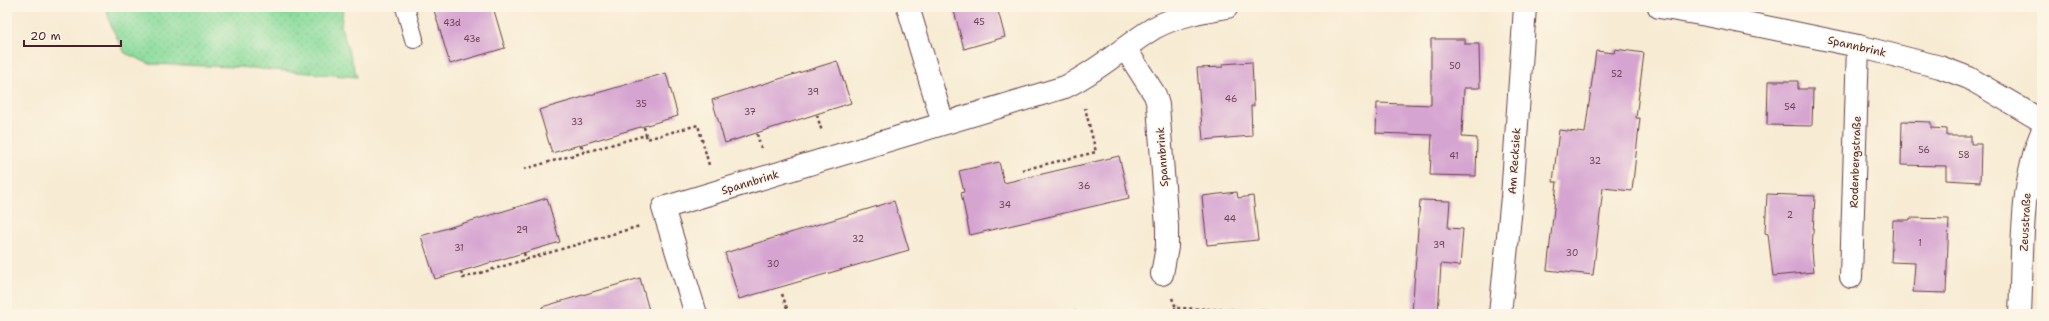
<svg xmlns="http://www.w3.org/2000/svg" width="2049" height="321" viewBox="0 0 2049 321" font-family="'Shantell Sans',sans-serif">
  <defs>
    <pattern id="grass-dots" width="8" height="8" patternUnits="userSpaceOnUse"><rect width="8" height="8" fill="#8adc9d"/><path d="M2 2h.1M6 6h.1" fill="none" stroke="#79bc87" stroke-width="1.8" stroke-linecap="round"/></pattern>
  </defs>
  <rect width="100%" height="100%" fill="#fcf5e5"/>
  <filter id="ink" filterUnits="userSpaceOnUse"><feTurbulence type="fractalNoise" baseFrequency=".025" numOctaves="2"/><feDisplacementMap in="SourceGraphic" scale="8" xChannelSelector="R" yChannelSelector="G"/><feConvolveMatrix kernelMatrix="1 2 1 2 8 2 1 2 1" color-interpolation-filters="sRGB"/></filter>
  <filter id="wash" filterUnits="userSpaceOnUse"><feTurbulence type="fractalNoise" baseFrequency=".012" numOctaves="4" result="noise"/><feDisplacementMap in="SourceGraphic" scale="16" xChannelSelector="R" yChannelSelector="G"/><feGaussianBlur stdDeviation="0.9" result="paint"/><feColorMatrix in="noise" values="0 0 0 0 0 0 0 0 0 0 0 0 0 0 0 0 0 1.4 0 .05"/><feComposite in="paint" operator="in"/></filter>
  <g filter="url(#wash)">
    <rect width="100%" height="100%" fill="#f7ebd3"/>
    <polygon fill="url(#grass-dots)" stroke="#6a7e64" points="106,7 343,7 341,27 357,77 238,67 150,64 125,53 111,26"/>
    <g id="blocks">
      <g fill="#d6a4d1">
        <polygon points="433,7 493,7 505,48 450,64"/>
        <polygon points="953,7 997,7 1005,37 964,49"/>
        <polygon points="1431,39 1465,39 1465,44 1479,44 1480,88 1464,88 1462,137 1477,138 1476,176 1430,175 1432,135 1376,133 1377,103 1431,105"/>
        <polygon points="1615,49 1644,53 1636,118 1640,118 1632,191 1603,188 1593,275 1547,270 1557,182 1553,182 1559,130 1585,133 1596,51 1614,53"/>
        <polygon points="837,61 851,103 725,143 712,100"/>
        <polygon points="1252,62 1254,106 1251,106 1252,136 1203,140 1197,68 1223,67 1222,64"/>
        <polygon points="666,73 678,116 552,153 539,110"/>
        <polygon points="1768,81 1798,81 1798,89 1813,89 1812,126 1767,125"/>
        <polygon points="1902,121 1931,122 1931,128 1947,129 1947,136 1971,136 1971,144 1981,144 1980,182 1946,180 1946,166 1901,165"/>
        <polygon points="1119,156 1129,198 970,235 961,193 964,192 959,171 999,162 1004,183"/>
        <polygon points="1237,192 1238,198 1253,196 1258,240 1207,245 1202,196"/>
        <polygon points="1767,194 1815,196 1812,251 1814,272 1773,276 1768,234 1765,233"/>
        <polygon points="547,198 560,242 435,279 421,236"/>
        <polygon points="1420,200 1450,201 1448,228 1463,229 1460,266 1441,264 1438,314 1412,314"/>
        <polygon points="894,201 909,250 739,299 725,253"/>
        <polygon points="1910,218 1949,219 1946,293 1913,292 1915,263 1891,262 1893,220 1910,220"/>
        <polygon points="640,278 650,314 543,314 542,307"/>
      </g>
    </g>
  </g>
  <g filter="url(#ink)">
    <use href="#blocks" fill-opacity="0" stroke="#643e44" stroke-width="1"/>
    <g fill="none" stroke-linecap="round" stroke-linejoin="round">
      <g stroke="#643e44" stroke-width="20">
        <polyline id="service" points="405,7 414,39"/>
      </g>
      <g stroke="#643e44" stroke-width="24">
        <g id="minor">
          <polyline points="908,7 943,123"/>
          <polyline points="1659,7 1712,16 1858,46 1940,67 1969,78 2042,121"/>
          <polyline points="1125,48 1155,95 1158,105 1167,227 1167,247 1162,274"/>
          <polyline points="1851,277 1858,46"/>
          <path d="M696 314 663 208 1065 87C1098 71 1123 47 1154 28 1176 16 1203 11 1227 7"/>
          <polyline points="1500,314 1512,197 1525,7"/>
          <path d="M2020 314C2023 256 2019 185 2042 132"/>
        </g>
      </g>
      <g stroke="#643e44" stroke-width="2.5" stroke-dasharray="3 3" stroke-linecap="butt">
        <polyline points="817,115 822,132"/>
        <polyline points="644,127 646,135"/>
        <polyline points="757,134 761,148"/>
        <polyline points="581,145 584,152"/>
        <polyline points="524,169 646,135 647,139 698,125 709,165"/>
        <polyline points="1022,170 1096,152 1085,108"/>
        <polyline points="524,253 526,260"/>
        <polyline points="461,272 463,278 640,226"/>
        <polyline points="782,294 789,314"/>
        <polyline points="1172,298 1176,308 1323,313"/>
        <polyline points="1067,312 1162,313 1176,308"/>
      </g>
      <use href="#service" stroke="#fff" stroke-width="18"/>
      <use href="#minor" stroke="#fff" stroke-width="22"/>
    </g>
  </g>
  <g text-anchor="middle" stroke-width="3" stroke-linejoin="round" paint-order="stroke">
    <g font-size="9" fill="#6d4054">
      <text x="979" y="25">45</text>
      <text x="452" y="26">43d</text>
      <text x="472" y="42">43e</text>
      <text x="1455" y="69">50</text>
      <text x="1617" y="77">52</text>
      <text x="813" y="95">39</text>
      <text x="1231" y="102">46</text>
      <text x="641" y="107">35</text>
      <text x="1790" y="110">54</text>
      <text x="750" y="115">37</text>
      <text x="577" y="125">33</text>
      <text x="1924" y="153">56</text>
      <text x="1964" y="158">58</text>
      <text x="1454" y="159">41</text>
      <text x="1595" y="164">32</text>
      <text x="1084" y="189">36</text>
      <text x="1005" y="208">34</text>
      <text x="1790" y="218">2</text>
      <text x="1230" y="222">44</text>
      <text x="522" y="233">29</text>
      <text x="858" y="242">32</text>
      <text x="1920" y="246">1</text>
      <text x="1439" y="248">39</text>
      <text x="459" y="251">31</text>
      <text x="1572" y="256">30</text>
      <text x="773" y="267">30</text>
    </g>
    <g font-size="11" fill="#4a1f2b" stroke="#fcf5e5">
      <text transform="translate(1857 46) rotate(13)" y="4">Spannbrink</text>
      <text transform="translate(1162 157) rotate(-94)" y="4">Spannbrink</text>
      <text transform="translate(1514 161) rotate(-86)" y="4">Am Recksiek</text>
      <text transform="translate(1855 162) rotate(-88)" y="4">Rodenbergstraße</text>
      <text transform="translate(750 182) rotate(-17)" y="4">Spannbrink</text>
      <text transform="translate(2025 222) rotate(-87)" y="4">Zeusstraße</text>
    </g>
  </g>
  <rect width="2049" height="321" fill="none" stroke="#fcf5e5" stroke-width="24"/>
  <path d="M24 40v6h97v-6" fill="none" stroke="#4a1f2b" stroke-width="2"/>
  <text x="30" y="40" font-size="12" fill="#4a1f2b" stroke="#fcf5e5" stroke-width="3" paint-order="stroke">20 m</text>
</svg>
